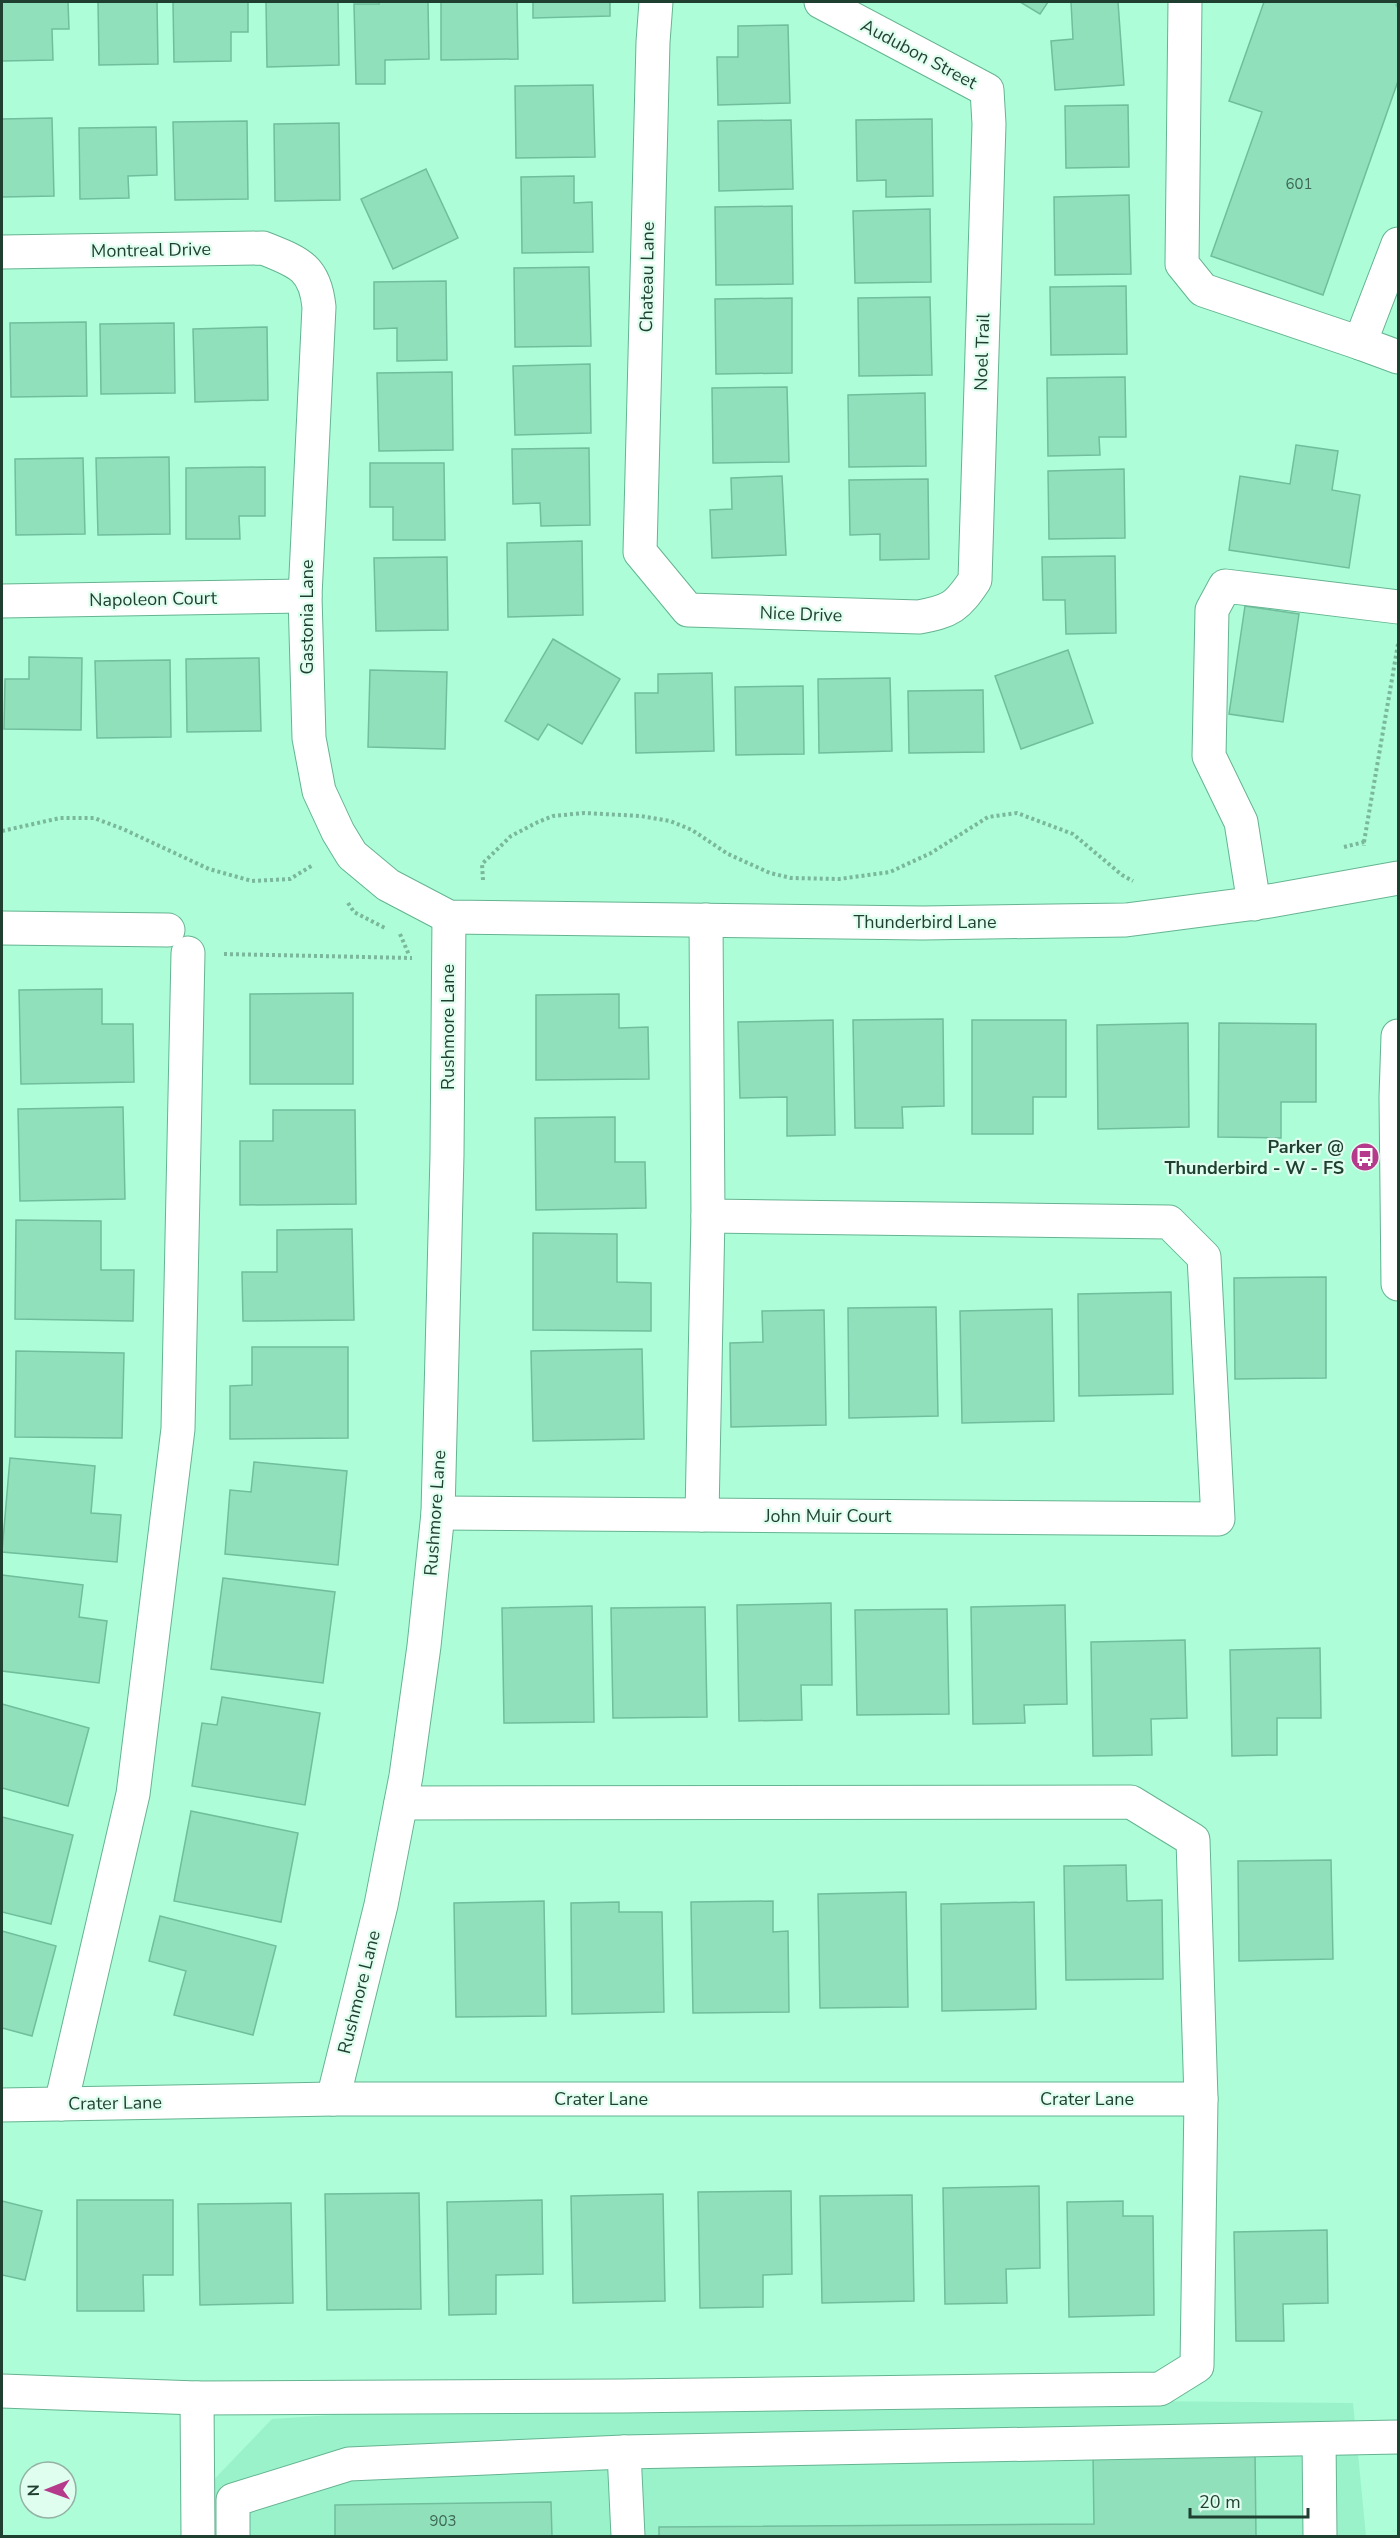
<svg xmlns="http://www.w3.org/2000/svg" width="1400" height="2538" viewBox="0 0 1400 2538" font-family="'Nunito Sans',sans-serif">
  <rect width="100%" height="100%" fill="#adfdd8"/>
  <polygon fill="#9af2ca" points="622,2396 1353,2403 1366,2536 202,2536 202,2492 272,2419"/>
  <g fill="#91e0bc" stroke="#70be9c" stroke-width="1.5">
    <polygon points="2,2 68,2 69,29 52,29 53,60 2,61"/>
    <polygon points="98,2 157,2 158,64 99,65"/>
    <polygon points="173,2 248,2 248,32 231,32 231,61 174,62"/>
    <polygon points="266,2 338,2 339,65 267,67"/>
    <polygon points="379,2 428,2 429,59 385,60 385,84 356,84 354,4 379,4"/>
    <polygon points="441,2 517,2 518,59 441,60"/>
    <polygon points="533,2 610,2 610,16 533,18"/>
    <polygon points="1020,2 1048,2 1040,14"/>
    <polygon points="1071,2 1118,2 1124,85 1055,90 1051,41 1073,39"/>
    <polygon points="1264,2 1398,2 1396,5 1398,8 1398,81 1323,295 1211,256 1262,112 1229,101"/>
    <polygon points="788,25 790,103 718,105 717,57 738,57 738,26"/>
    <polygon points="593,85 595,157 516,158 515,86"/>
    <polygon points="1128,105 1129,167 1066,168 1065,106"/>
    <polygon points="52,118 54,196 2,197 2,119"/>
    <polygon points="932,119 933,196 886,197 886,180 857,181 856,120"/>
    <polygon points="791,120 793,189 719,191 718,121"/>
    <polygon points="247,121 248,199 175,200 173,122"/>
    <polygon points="339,123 340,200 275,201 274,124"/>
    <polygon points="156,127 157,175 128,176 129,198 80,199 79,128"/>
    <polygon points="426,169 458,238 393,269 361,199"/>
    <polygon points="574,176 574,203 592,202 593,252 522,253 521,177"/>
    <polygon points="1129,195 1131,274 1055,275 1054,197"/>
    <polygon points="792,206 793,284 716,285 715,207"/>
    <polygon points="930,209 931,282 855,283 853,211"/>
    <polygon points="589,267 591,346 515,347 514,268"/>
    <polygon points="446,281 447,360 397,361 397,328 374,329 374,282"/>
    <polygon points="1126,286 1127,354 1051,355 1050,287"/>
    <polygon points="930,297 932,375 859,376 858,298"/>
    <polygon points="792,298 792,373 716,374 715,299"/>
    <polygon points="86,322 87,396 11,397 10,323"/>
    <polygon points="174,323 175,393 101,394 100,324"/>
    <polygon points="267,327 268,400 195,402 193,329"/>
    <polygon points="590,364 591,433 515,435 513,366"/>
    <polygon points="452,372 453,450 379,451 377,373"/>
    <polygon points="1125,377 1126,437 1099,437 1100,455 1048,456 1047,378"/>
    <polygon points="787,387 789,462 713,463 712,388"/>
    <polygon points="925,393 926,466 849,467 848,395"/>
    <polygon points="1296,445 1338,451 1332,490 1360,495 1349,568 1229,550 1240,476 1290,484"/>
    <polygon points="589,448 590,525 541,526 540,503 513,504 512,449"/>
    <polygon points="169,457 170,534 98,535 96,458"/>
    <polygon points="83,458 85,534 16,535 15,459"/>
    <polygon points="370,463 444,463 445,540 393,540 393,507 370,507"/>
    <polygon points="265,467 265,516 239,516 240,539 186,539 186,468"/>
    <polygon points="1124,469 1125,538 1049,539 1048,471"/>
    <polygon points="782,476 786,555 712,558 710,510 732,509 731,478"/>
    <polygon points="928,479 929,559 880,560 880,534 850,535 849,480"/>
    <polygon points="582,541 583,615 508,617 507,543"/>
    <polygon points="1115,556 1116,633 1066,634 1065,600 1043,600 1042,557"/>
    <polygon points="447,557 448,630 376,631 374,558"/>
    <polygon points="1245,606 1299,614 1283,722 1229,714"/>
    <polygon points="553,639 620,679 582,744 548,724 538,740 505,721"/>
    <polygon points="1068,650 1093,723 1021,749 995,676"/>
    <polygon points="29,657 82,658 81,730 4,729 5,679 29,679"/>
    <polygon points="259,658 261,731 187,732 186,659"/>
    <polygon points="170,660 171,737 97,738 95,661"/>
    <polygon points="370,670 447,672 445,749 368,747"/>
    <polygon points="712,673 714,751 636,753 635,693 658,693 658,674"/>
    <polygon points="890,678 892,751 819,753 818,679"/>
    <polygon points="803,686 804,754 736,755 735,687"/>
    <polygon points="983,690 984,752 909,753 908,691"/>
    <polygon points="102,989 102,1024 133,1024 134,1082 21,1084 19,990"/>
    <polygon points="353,993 353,1084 250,1084 250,994"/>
    <polygon points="619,994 619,1028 648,1027 649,1079 536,1080 536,995"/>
    <polygon points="943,1019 944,1106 902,1107 903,1128 855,1128 853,1020"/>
    <polygon points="833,1020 835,1135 787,1136 787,1097 740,1098 738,1022"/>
    <polygon points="972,1020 1066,1020 1066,1097 1033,1097 1033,1134 972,1134"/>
    <polygon points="1188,1023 1189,1127 1098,1129 1097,1025"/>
    <polygon points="1219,1023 1316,1024 1316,1102 1281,1102 1281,1138 1218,1137"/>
    <polygon points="123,1107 125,1199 20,1201 18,1109"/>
    <polygon points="273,1110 355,1110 356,1204 240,1205 240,1141 273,1141"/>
    <polygon points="615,1117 615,1162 645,1162 646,1208 536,1210 535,1118"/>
    <polygon points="16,1220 101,1221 101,1270 134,1270 133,1321 15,1319"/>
    <polygon points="352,1229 354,1320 243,1321 242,1272 277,1272 277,1230"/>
    <polygon points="533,1233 617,1234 617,1282 651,1283 651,1331 533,1330"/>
    <polygon points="1326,1277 1326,1378 1235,1379 1234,1278"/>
    <polygon points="1171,1292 1173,1394 1079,1396 1078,1294"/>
    <polygon points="936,1307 938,1416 849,1418 848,1308"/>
    <polygon points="1052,1309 1054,1421 962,1423 960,1311"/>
    <polygon points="824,1310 826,1425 731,1427 730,1343 763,1342 762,1311"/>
    <polygon points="252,1347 348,1347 348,1438 230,1439 230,1386 252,1385"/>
    <polygon points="642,1349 644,1439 533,1441 531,1351"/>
    <polygon points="16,1351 124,1353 122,1438 15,1437"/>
    <polygon points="10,1458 95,1466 91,1513 121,1515 117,1562 2,1552"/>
    <polygon points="254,1462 347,1471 338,1565 225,1554 230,1490 251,1492"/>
    <polygon points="2,1575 83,1585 79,1617 107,1621 99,1683 2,1671"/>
    <polygon points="223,1578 335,1592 323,1683 211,1669"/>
    <polygon points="831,1603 832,1685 801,1685 802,1720 739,1721 737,1605"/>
    <polygon points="1065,1605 1067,1704 1024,1705 1025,1723 973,1724 971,1607"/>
    <polygon points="592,1606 594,1722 504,1723 502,1608"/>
    <polygon points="705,1607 707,1717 613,1718 611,1608"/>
    <polygon points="947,1609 949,1714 857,1715 855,1610"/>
    <polygon points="1185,1640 1187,1718 1151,1719 1152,1755 1093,1756 1091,1642"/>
    <polygon points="1320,1648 1321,1718 1277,1718 1277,1755 1232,1756 1230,1650"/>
    <polygon points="222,1697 320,1713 305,1805 192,1786 202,1723 217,1725"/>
    <polygon points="2,1704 89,1728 68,1806 2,1788"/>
    <polygon points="191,1811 298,1833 281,1922 174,1901"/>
    <polygon points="2,1817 73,1835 51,1924 2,1912"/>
    <polygon points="1331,1860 1333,1959 1239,1961 1238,1861"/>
    <polygon points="1126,1865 1127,1901 1162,1900 1163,1979 1066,1980 1064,1866"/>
    <polygon points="906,1892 908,2007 820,2008 818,1894"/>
    <polygon points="544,1901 546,2016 456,2017 454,1903"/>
    <polygon points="773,1901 773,1932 788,1931 789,2012 693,2013 691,1902"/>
    <polygon points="619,1902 619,1912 662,1912 664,2012 572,2014 571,1903"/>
    <polygon points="1034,1902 1036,2009 942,2011 941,1904"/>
    <polygon points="160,1916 276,1946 253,2035 174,2015 186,1971 149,1961"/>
    <polygon points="2,1931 56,1946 32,2036 2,2028"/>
    <polygon points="1039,2186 1040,2268 1006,2269 1007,2303 945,2304 943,2188"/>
    <polygon points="791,2191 792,2274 763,2275 763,2307 700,2308 698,2192"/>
    <polygon points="419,2193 421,2309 327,2310 325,2194"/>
    <polygon points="663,2194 665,2301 573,2303 571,2196"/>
    <polygon points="912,2195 914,2301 822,2303 820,2196"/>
    <polygon points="77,2200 173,2200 173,2275 143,2275 144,2311 77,2311"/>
    <polygon points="542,2200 543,2274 496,2275 496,2314 449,2315 447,2202"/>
    <polygon points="2,2201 42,2211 25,2280 2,2275"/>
    <polygon points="1123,2201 1123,2216 1153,2216 1154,2315 1069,2317 1067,2202"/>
    <polygon points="291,2203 293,2303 200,2305 198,2204"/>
    <polygon points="1327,2230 1328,2303 1283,2304 1284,2341 1236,2341 1234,2232"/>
    <polygon points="1255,2453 1256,2536 659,2536 659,2527 1094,2524 1093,2454"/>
    <polygon points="551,2502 552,2536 335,2536 335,2505"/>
  </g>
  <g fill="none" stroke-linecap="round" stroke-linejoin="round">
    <g stroke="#65b491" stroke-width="35">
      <g id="minor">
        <path d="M656 2 653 42 640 552 688 610 919 617C951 611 957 607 975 580L989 124 987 90 821 2"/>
        <polyline points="1185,2 1182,264 1203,290 1360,343 1398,244"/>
        <path d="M2 252 263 248C298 262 315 267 319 307L305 596 309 738 319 791 338 832 352 855 388 885 449 917 923 923 1126 920 1264 902 1398 878"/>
        <polyline points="1360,343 1398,357"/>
        <polyline points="2,601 305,596"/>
        <polyline points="1254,904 1241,822 1209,756 1212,610 1225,586 1398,607"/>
        <polyline points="2,928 168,930"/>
        <polyline points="438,1513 1218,1519 1204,1257 1169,1222 708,1216"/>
        <polyline points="702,1515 708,1216 706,920"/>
        <polyline points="333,2099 381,1905 406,1776 424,1646 438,1513 447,1155 449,917"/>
        <polyline points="61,2104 133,1794 178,1429 188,953"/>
        <polyline points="2,2105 333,2099 1201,2099"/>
        <polyline points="2,2391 197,2398 622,2396 1160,2389 1197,2366 1201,2099 1193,1840 1131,1802 401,1803"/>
        <polyline points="197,2398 198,2536"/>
        <polyline points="1319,2439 1320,2536"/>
        <polyline points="624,2452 628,2536"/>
        <polyline points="233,2536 233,2500 349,2464 624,2452 1398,2437"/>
      </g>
    </g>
    <g stroke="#65b491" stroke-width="35">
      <polyline id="major" points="1398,1036 1396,1097 1398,1284"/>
    </g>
    <g stroke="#7ab89c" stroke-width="4" stroke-dasharray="3 3" stroke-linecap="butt">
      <polyline points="2,831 60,818 94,818 123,829 209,869 252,881 290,879 313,865"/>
      <polyline points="1364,842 1398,644"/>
      <polyline points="1344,847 1364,842 1364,846"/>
      <polyline points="483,880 482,864 511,836 538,822 553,816 584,813 641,816 670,821 692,830 728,854 770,873 791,878 839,879 890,872 931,853 988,817 1017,813 1073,834 1122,875 1133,881"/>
      <polyline points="348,903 354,912 385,928"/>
      <polyline points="400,934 409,955"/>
      <polyline points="224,954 412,958"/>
    </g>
    <use href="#minor" stroke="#fff" stroke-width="33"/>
    <use href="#major" stroke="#fff" stroke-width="33"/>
  </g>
  <defs>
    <g id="bus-disc" transform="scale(1.5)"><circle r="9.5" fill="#b53a8b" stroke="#e0feef"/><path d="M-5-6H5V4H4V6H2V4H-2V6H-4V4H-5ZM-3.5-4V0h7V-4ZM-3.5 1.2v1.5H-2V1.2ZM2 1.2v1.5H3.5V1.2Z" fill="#fff"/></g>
  </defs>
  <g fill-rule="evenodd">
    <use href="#bus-disc" x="1365" y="1157"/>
  </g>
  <g text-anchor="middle" stroke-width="4.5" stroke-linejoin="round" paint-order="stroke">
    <g font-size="15" fill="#3c6754">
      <text x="1299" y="189">601</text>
      <text x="443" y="2526">903</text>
    </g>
    <g font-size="18" fill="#1f3f31" stroke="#e0feef">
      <text transform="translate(919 54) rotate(28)" y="6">Audubon Street</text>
      <text transform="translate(151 250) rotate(-1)" y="6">Montreal Drive</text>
      <text transform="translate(647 277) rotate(-89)" y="6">Chateau Lane</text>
      <text transform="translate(982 352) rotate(-88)" y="6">Noel Trail</text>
      <text transform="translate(153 599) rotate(-1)" y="6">Napoleon Court</text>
      <text transform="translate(801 614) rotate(2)" y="6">Nice Drive</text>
      <text transform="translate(307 617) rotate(-90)" y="6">Gastonia Lane</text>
      <text x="925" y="928">Thunderbird Lane</text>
      <text transform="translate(448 1027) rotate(-90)" y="6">Rushmore Lane</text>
      <text transform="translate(435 1513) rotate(-86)" y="6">Rushmore Lane</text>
      <text x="828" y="1522">John Muir Court</text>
      <text transform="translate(359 1992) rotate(-76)" y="6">Rushmore Lane</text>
      <text x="601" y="2105">Crater Lane</text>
      <text x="1087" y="2105">Crater Lane</text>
      <text transform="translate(115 2103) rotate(-1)" y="6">Crater Lane</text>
    </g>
    <g font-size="18" font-weight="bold" fill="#1f3f31" stroke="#e0feef" text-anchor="end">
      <text x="1344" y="1153">Parker @<tspan x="1344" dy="21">Thunderbird - W - FS</tspan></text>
    </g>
  </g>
  <rect width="1400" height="2538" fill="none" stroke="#1f3f31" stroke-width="6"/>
  <g transform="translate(48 2490) rotate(269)"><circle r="28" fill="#e0feef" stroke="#93b2a3" stroke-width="1.5"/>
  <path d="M0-4.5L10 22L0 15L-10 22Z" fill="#b53a8b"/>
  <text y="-9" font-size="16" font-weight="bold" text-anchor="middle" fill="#1f3f31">N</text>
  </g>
  <path d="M1190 2508v9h118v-9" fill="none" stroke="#1f3f31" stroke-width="3"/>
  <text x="1199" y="2508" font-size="18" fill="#1f3f31" stroke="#e0feef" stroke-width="4.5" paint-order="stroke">20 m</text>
</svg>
